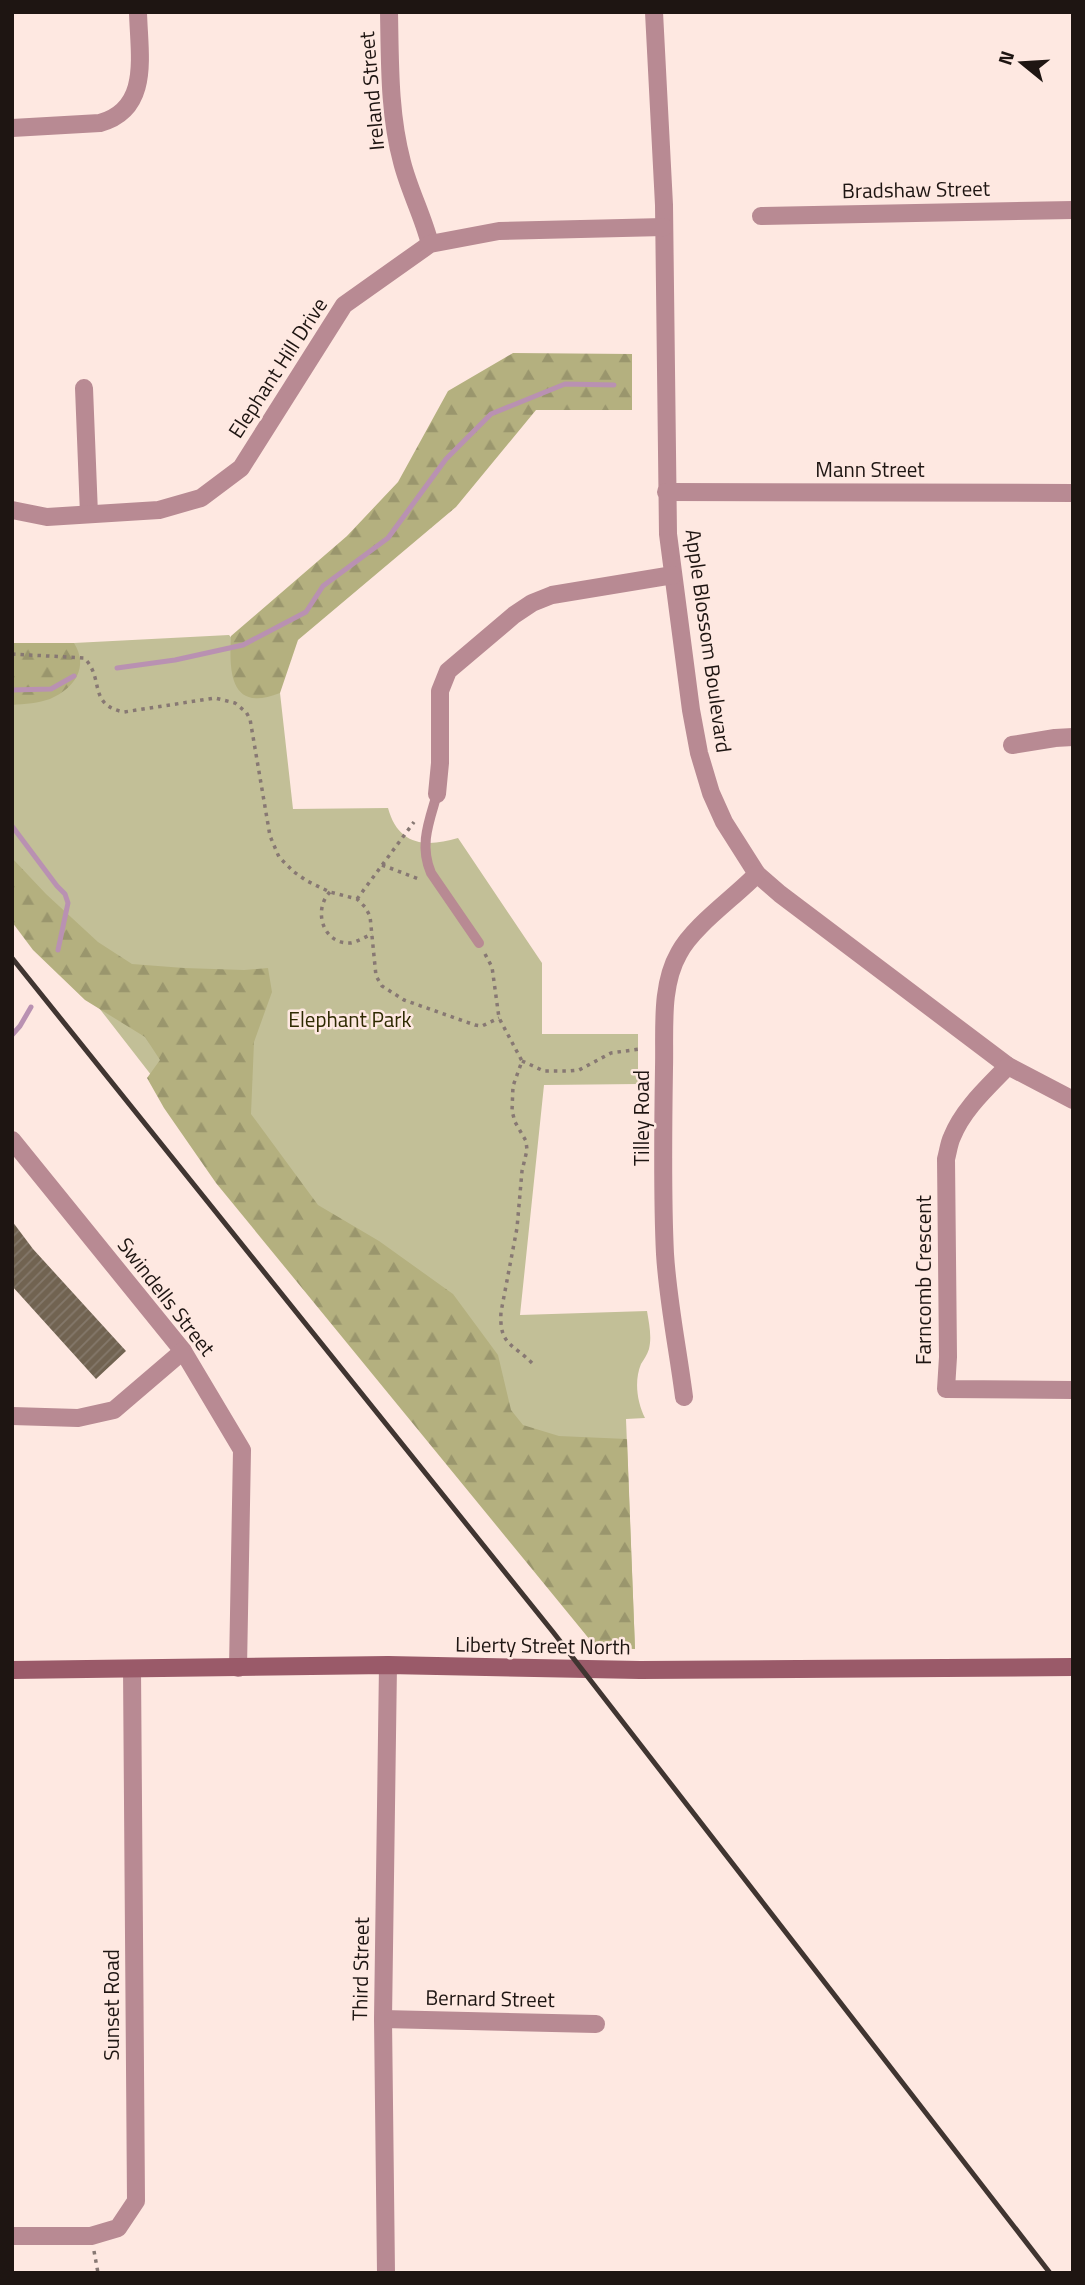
<svg xmlns="http://www.w3.org/2000/svg" width="1085" height="2285" viewBox="0 0 1085 2285" font-family="'Titillium Web',sans-serif">
  <defs>
    <pattern id="forest-firs" width="22" height="20" patternUnits="userSpaceOnUse" patternTransform="scale(1.75)"><rect width="22" height="20" fill="#b4b07f"/><path d="M5 1l3.5 6h-7zM16 11l3.5 6h-7z" fill="#9a966d"/></pattern>
    <pattern id="building-hatch" width="6" height="6" patternUnits="userSpaceOnUse" patternTransform="scale(1.75)"><rect width="6" height="6" fill="#716351"/><path d="M-1 1l2-2M0 6l6-6M5 7l2-2" fill="none" stroke="#84786b"/></pattern>
  </defs>
  <rect width="100%" height="100%" fill="#fee8e1"/>
  <path fill="#c2bf97" d="M229 635 280 693 293 809 388 808C398 845 425 848 458 838L542 963V1034H638V1084L544 1085 520 1315 647 1311C649 1323 652 1337 649 1349 647 1355 644 1359 641 1364 634 1381 637 1402 645 1418L626 1419 635 1649 595 1646 12 896V643H74Z"/>
  <g fill="url(#forest-firs)">
    <path d="M513 353 632 354V410H536L456 507 298 640 280 693C230 713 229 672 231 636L347 536 398 482 448 391Z"/>
    <path d="M12 643H74C89 667 75 688 50 699 39 703 25 704 12 705Z"/>
    <polygon points="12,858 46,894 98,942 132,964 184,968 244,970 268,968 272,992 254,1042 251,1114 318,1205 379,1241 453,1294 498,1355 511,1410 523,1425 559,1436 627,1439 635,1649 595,1646 216,1183 164,1108 147,1078 160,1060 145,1037 85,1000 33,950 12,922"/>
  </g>
  <g fill="none" stroke-linecap="round" stroke-linejoin="round">
    <g stroke="#b991b2" stroke-width="5">
      <polyline points="117,668 175,660 243,645 306,612 323,586 388,538 446,459 491,414 565,384 614,385"/>
      <polyline points="12,690 51,689 74,676"/>
      <polyline points="12,826 57,886 65,894 68,903 58,950"/>
      <polyline points="12,1035 20,1026 31,1007"/>
    </g>
  </g>
  <polygon fill="url(#building-hatch)" points="12,1221 33,1249 126,1351 96,1379 12,1286"/>
  <g fill="none" stroke-linecap="round" stroke-linejoin="round">
    <g stroke="#877873" stroke-width="3.5" stroke-dasharray="3.5 5" stroke-linecap="butt">
      <path d="M12 654 84 658C105 678 87 705 124 712L215 698 235 703 246 712 250 719 270 836 279 857 294 872 307 881 330 892 357 899 365 907 370 916 376 976 382 986 404 1000 475 1025 482 1026 499 1018"/>
      <polyline points="382,865 419,879"/>
      <path d="M330 892C313 909 322 944 350 943 357 942 365 937 372 934"/>
      <polyline points="357,899 414,822"/>
      <path d="M485 954 492 967 499 1018 522 1061 513 1086 512 1111 515 1122 526 1141 527 1150 522 1171 517 1228 501 1312C499 1346 513 1343 534 1365"/>
      <polyline points="522,1061 544,1071 569,1071 579,1070 611,1053 640,1049"/>
      <polyline points="94,2251 98,2273"/>
    </g>
    <path stroke="#b88a93" stroke-width="10" d="M437 794C429 822 419 845 431 873L479 943"/>
    <g stroke="#b88a93" stroke-width="18">
      <path d="M389 12C390 62 389 114 402 162 409 190 423 216 430 244"/>
      <polyline points="654,12 664,205 668,534 691,710 699,753 711,793 724,822 757,874 780,894 1008,1066 1073,1100"/>
      <path d="M12 128 100 123C151 109 139 55 138 12"/>
      <polyline points="761,216 1073,210"/>
      <polyline points="84,388 89,514"/>
      <polyline points="666,492 1073,493"/>
      <polyline points="12,510 47,517 159,510 201,498 241,468 344,305 430,244 499,231 664,227"/>
      <polyline points="1012,745 1055,738 1073,737"/>
      <polyline points="437,794 440,763 440,691 448,671 514,615 532,603 552,595 673,575"/>
      <path d="M1008 1066C988 1087 963 1109 952 1137 949 1143 948 1152 946 1159L948 1357 946 1389 1073 1390"/>
      <polyline points="12,1140 183,1351 242,1450 238,1668"/>
      <path d="M684 1397C678 1350 668 1302 665 1254 662 1193 663 1130 664 1068 665 1030 660 986 679 953 693 926 735 897 757 874"/>
      <polyline points="12,1416 78,1418 114,1410 183,1351"/>
      <polyline points="383,2019 596,2024"/>
      <polyline points="12,2236 91,2236 118,2228 136,2201 132,1669"/>
      <polyline points="386,2273 383,2019 388,1665"/>
    </g>
    <polyline stroke="#9a5a69" stroke-width="18" points="12,1670 388,1665 640,1670 1073,1667"/>
    <polyline stroke="#403531" stroke-width="5" points="12,958 553,1632 1050,2273"/>
  </g>
  <g text-anchor="middle" stroke-width="5" stroke-linejoin="round" paint-order="stroke">
    <g font-size="21" fill="#1e1512" stroke="#fee8e1">
      <text transform="translate(372 91) rotate(-95)" y="7">Ireland Street</text>
      <text transform="translate(916 190) rotate(-1)" y="7">Bradshaw Street</text>
      <text transform="translate(278 368) rotate(-57)" y="7">Elephant Hill Drive</text>
      <text x="870" y="477">Mann Street</text>
      <text transform="translate(708 641) rotate(82)" y="7">Apple Blossom Boulevard</text>
      <text transform="translate(642 1118) rotate(-90)" y="7">Tilley Road</text>
      <text transform="translate(924 1280) rotate(-90)" y="7">Farncomb Crescent</text>
      <text transform="translate(166 1297) rotate(52)" y="7">Swindells Street</text>
      <text transform="translate(543 1646) rotate(1)" y="7">Liberty Street North</text>
      <text transform="translate(361 1969) rotate(-89)" y="7">Third Street</text>
      <text transform="translate(490 1999) rotate(1)" y="7">Bernard Street</text>
      <text transform="translate(112 2005) rotate(-90)" y="7">Sunset Road</text>
    </g>
    <g font-size="21" fill="#2e2a01" stroke="#fee8e1">
      <text x="350" y="1027">Elephant Park</text>
    </g>
  </g>
  <rect width="1085" height="2285" fill="none" stroke="#1e1512" stroke-width="28"/>
  <g transform="translate(1022 63) rotate(288)" stroke="#fee8e1" stroke-width="5" paint-order="stroke">
  <path d="M0-5L12 26L0 18L-12 26Z" fill="#1e1512"/>
  <text y="-10" font-size="19" font-weight="bold" text-anchor="middle" fill="#1e1512">N</text>
  </g>
</svg>
